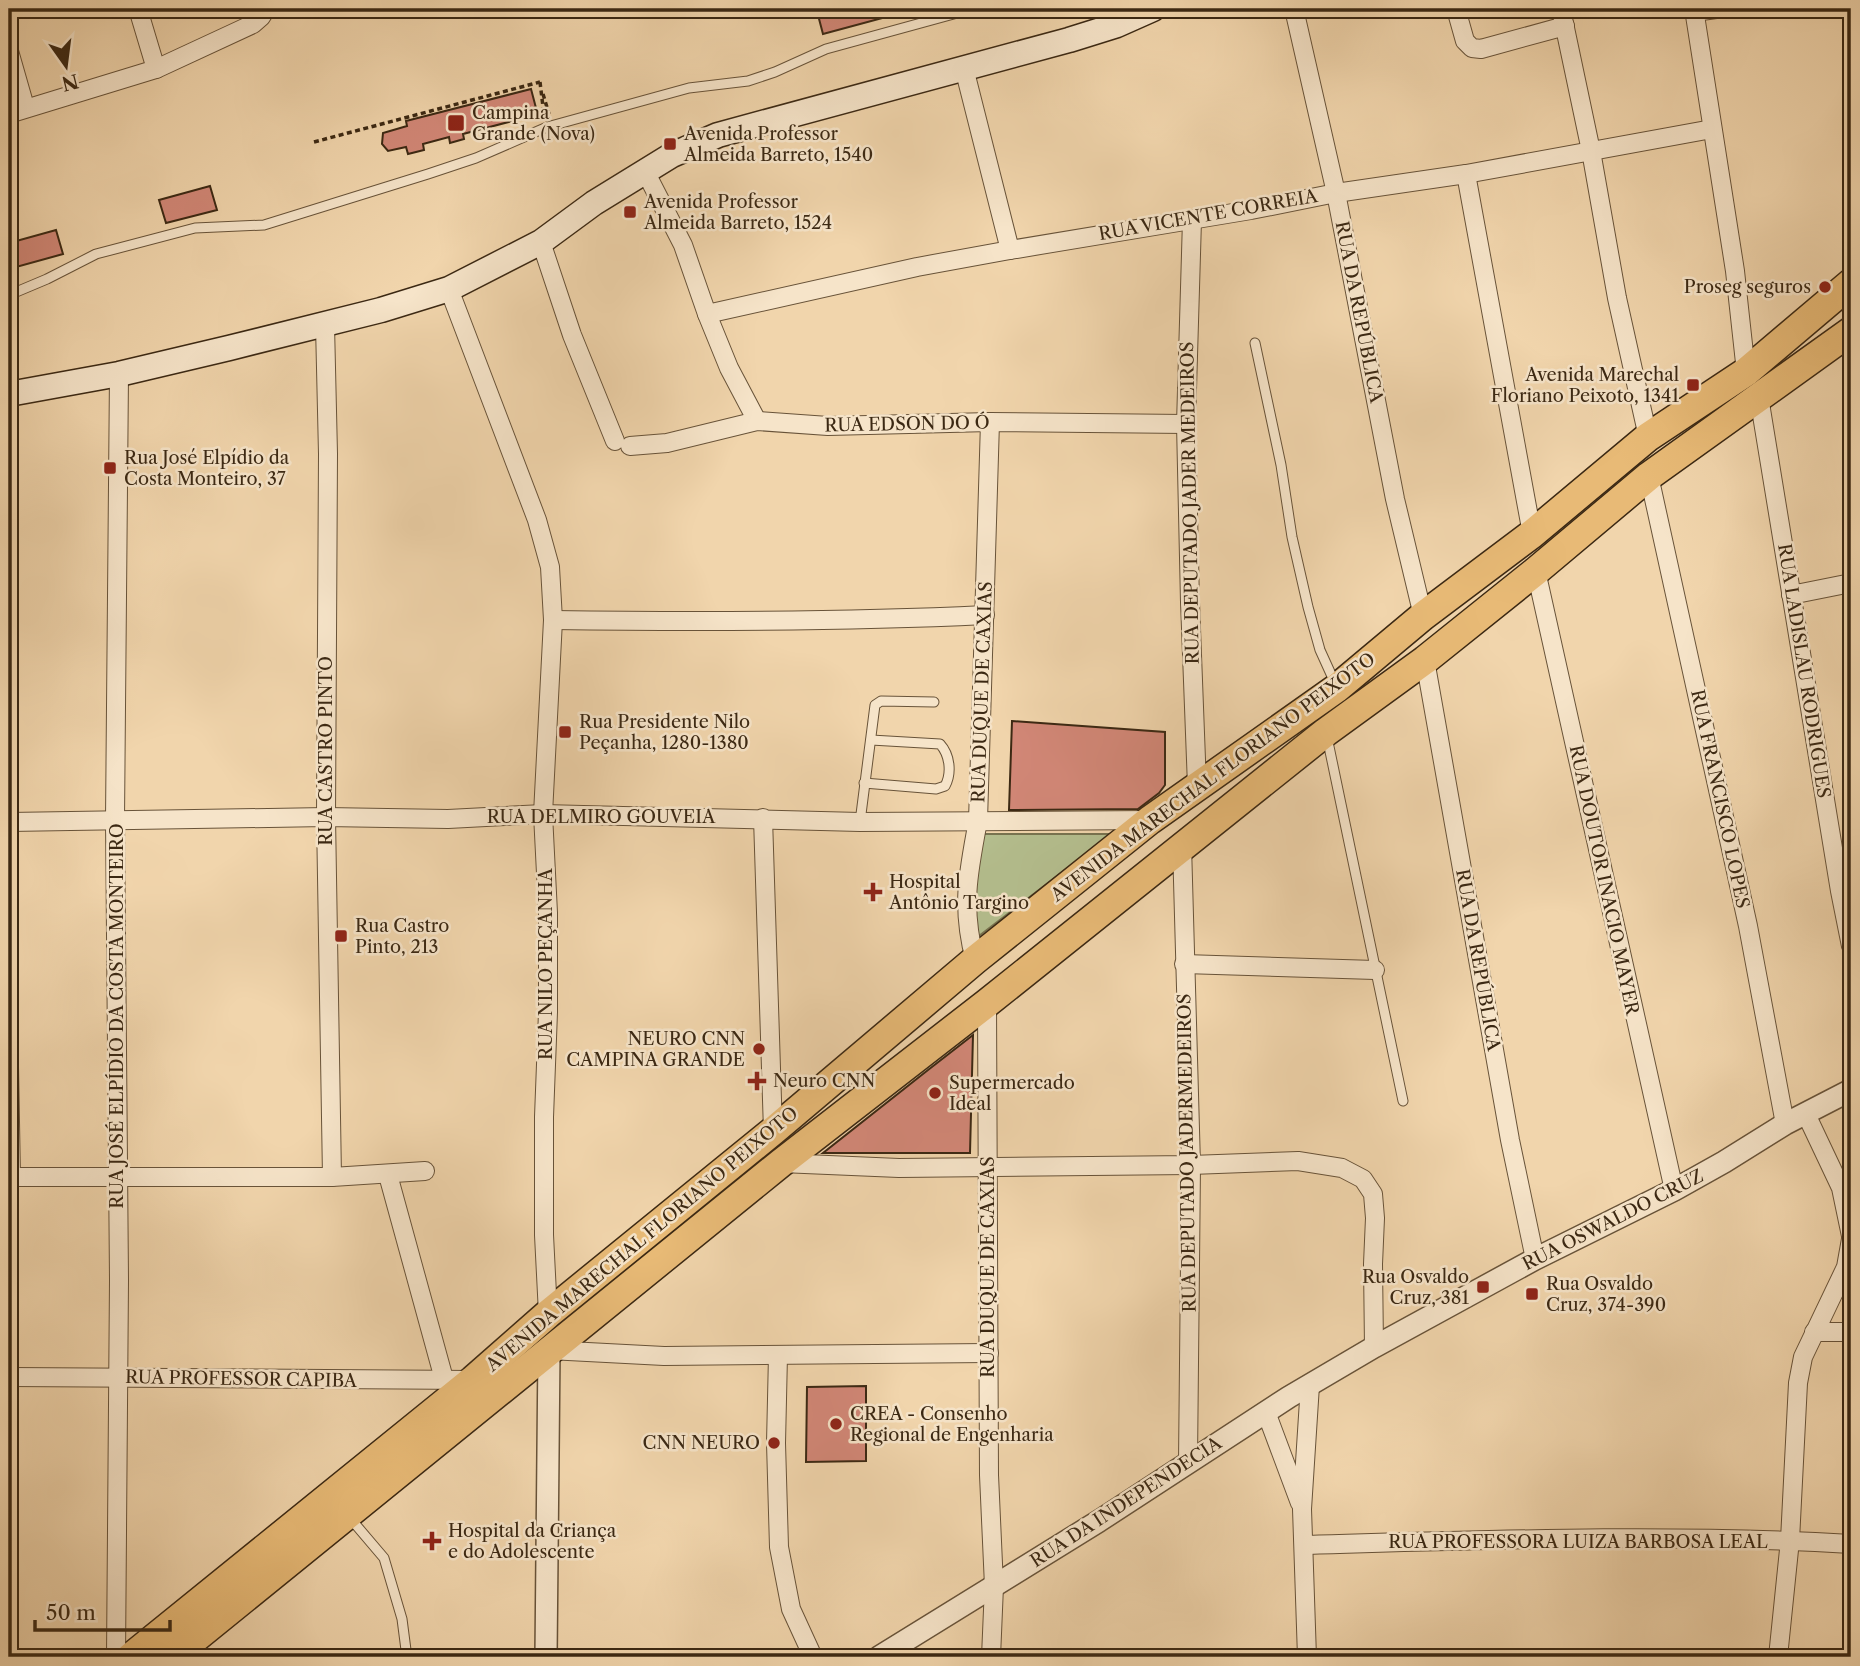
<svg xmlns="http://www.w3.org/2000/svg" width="1860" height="1666" viewBox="0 0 1860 1666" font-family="'Libre Caslon Text',serif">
  <rect width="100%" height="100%" fill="#f1d5ac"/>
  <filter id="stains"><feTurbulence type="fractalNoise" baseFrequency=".00286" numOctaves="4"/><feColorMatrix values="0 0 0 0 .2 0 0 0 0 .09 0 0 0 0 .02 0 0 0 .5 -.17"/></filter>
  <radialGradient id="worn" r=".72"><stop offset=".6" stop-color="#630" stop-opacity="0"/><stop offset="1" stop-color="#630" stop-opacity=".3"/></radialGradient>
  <polygon fill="#b4be8e" stroke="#787350" stroke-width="2" points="971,834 1112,834 975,939"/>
  <g fill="#d28777" stroke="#3b2813" stroke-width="2">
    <polygon points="842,9 901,9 901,13 823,34 818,15"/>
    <polygon points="531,89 536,108 534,109 535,115 463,134 464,139 450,143 449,137 423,144 424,150 408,154 406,147 388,151 382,144 383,133 407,126 406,121"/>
    <polygon points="210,186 217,210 166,223 159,200"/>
    <polygon points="56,230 63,254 9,269 9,243"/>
    <polygon points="1012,721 1165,732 1165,785 1159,793 1138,809 1009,810"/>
    <polygon points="973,1035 970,1153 823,1153 928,1070"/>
    <polygon points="866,1386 866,1461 806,1462 807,1387"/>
  </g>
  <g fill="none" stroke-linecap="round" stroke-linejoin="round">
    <g stroke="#685339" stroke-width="11">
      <g id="service">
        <polyline points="9,295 47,279 96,254 195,228 264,225 428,174 476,158 547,127 689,88 748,81 775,72 826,49 972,9"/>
        <polyline points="1255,343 1281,465 1292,537 1308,607 1320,650 1335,683"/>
        <polyline points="1327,737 1403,1101"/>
        <path d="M864 783 936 789 945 786C952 773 950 755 940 744L871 740"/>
        <polyline points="860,822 875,705 881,701 934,702"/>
        <polyline points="350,1518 384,1558 402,1619 406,1650"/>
      </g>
    </g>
    <g stroke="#685339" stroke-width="20">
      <g id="minor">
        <polyline points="138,9 156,69"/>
        <polyline points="1294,9 1336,193 1395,499 1423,616"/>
        <polyline points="1456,9 1465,41 1472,48 1481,49 1565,26"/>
        <polyline points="1561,9 1591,151 1617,298 1648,437"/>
        <polyline points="1694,9 1735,271 1746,372"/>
        <polyline points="1694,12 1716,9"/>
        <polyline points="9,51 25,107"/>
        <polyline points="964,68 1010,250"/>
        <polyline points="9,114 156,69 253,24 261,17 266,9"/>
        <polyline points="645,171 683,245 707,314 729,368 757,421"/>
        <polyline points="1466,174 1532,534"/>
        <polyline points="1192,220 1186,424 1190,602 1197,786"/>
        <polyline points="541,242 572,335 615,441"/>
        <polyline points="449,289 537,520 550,567 553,620 543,814 548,913 548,1012 544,1117 544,1235 548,1314"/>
        <polyline points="707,314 917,267 1010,250 1251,210 1336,193 1466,174 1712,129"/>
        <polyline points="325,325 328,454 326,817 332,1177"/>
        <polyline points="1759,397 1840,891 1851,946"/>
        <polyline points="630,446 667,443 757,421 828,426 990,422 1186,424"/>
        <polyline points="1649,476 1748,926 1785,1124"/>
        <polyline points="1536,571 1674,1190"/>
        <polyline points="1791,595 1851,583"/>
        <path d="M553 620C697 622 841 622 985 615"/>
        <polyline points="1425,660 1510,1140 1535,1259"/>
        <polyline points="763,818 773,1131"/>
        <polyline points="9,822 326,817 448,819 543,814 860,822 1150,820"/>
        <polyline points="1182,845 1191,1165 1188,1462"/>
        <path d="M975 960C961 908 968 873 978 821L990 422"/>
        <polyline points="1184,964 1375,970"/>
        <polyline points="987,1003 989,1475 994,1586 991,1657"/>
        <polyline points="9,1067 11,1177"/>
        <polyline points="1806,1114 1841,1188 1851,1236"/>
        <polyline points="781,1163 899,1168 1191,1165 1298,1161 1342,1168 1363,1179 1373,1194 1375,1218 1373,1264 1374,1347"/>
        <polyline points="388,1175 444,1379"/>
        <polyline points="9,1177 332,1177 425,1171"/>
        <polyline points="1814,1332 1851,1332"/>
        <polyline points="549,1350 664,1356 989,1353"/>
        <polyline points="778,1355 776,1443 779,1547 791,1609 813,1657"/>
        <polyline points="9,1377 473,1380"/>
        <polyline points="1266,1412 1300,1503"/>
        <path d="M1304 1545C1485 1540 1671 1533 1851 1544"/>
        <polyline points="116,1657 119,1280 115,819 119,374"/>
        <polyline points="1307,1657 1302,1509 1310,1385"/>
        <polyline points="1778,1657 1790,1540 1798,1383 1803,1357 1846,1267 1851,1239"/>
      </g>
    </g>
    <g stroke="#685339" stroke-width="24">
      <g id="tertiary">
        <polyline points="546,1657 549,1350"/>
        <polyline points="879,1657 1099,1521 1289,1397 1374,1347 1535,1259 1674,1190 1724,1162 1785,1124 1851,1090"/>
      </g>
    </g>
    <g stroke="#3b2813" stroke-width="27">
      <polyline id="secondary" points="9,394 119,374 229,348 381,310 449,289 541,242 594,203 672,155 718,135 1069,40 1117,25 1153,9"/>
    </g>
    <g stroke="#3b2813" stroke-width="31">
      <g id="primary">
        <polyline points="131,1657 473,1380 548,1314 773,1131 975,960 1150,820 1337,688 1423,616 1532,534 1648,437 1746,372 1851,283"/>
        <polyline points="172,1657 781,1163 987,1003 1326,732 1425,660 1536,571 1649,476 1851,331"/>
      </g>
    </g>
    <g stroke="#3b2813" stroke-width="3.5" stroke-dasharray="5 3.5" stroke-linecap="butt">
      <polyline points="540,82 544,115"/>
      <polyline points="543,94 549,114"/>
      <polyline points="314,142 540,82"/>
    </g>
    <use href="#service" stroke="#f6e4c9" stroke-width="9"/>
    <use href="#minor" stroke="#f6e4c9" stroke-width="18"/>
    <use href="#tertiary" stroke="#f6e4c9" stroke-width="21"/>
    <use href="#secondary" stroke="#f6e4c9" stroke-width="24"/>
    <use href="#primary" stroke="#e8ba76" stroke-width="28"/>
  </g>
  <g fill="#8f2418" stroke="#f6e4c9" stroke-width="2.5">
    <rect x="447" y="114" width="18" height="18" rx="3.5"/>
    <rect x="663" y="137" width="14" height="14" rx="3.5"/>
    <rect x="623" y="205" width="14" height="14" rx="3.5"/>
    <circle cx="1825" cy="287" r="7"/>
    <rect x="1686" y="378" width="14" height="14" rx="3.5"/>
    <rect x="103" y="461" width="14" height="14" rx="3.5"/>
    <rect x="558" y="725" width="14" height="14" rx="3.5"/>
    <path d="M869.5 881.5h7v7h7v7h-7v7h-7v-7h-7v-7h7z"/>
    <rect x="334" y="929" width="14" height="14" rx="3.5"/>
    <circle cx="759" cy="1049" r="7"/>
    <path d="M753.5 1070.5h7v7h7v7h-7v7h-7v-7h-7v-7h7z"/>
    <circle cx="935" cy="1093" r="7"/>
    <rect x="1476" y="1280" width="14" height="14" rx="3.5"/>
    <rect x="1525" y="1287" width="14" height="14" rx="3.5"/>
    <circle cx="836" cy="1424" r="7"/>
    <circle cx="774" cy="1443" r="7"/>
    <path d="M428.5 1530.5h7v7h7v7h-7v7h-7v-7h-7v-7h7z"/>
  </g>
  <g text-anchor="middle" stroke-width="5" stroke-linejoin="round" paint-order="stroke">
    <g font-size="18" fill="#3b2813" stroke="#f6e4c9" text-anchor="start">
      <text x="472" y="119">Campina<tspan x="472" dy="21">Grande (Nova)</tspan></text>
      <text x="684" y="140">Avenida Professor<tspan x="684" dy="21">Almeida Barreto, 1540</tspan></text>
      <text x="644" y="208">Avenida Professor<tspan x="644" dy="21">Almeida Barreto, 1524</tspan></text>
      <text x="1811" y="293" text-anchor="end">Proseg seguros</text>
      <text x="1679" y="381" text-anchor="end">Avenida Marechal<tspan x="1679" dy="21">Floriano Peixoto, 1341</tspan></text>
      <text x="124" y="464">Rua José Elpídio da<tspan x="124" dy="21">Costa Monteiro, 37</tspan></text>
      <text x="579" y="728">Rua Presidente Nilo<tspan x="579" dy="21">Peçanha, 1280-1380</tspan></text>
      <text x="889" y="888">Hospital<tspan x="889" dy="21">Antônio Targino</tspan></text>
      <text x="355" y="932">Rua Castro<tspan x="355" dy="21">Pinto, 213</tspan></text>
      <text x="745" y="1045" text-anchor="end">NEURO CNN<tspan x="745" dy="21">CAMPINA GRANDE</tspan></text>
      <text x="773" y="1087">Neuro CNN</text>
      <text x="949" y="1089">Supermercado<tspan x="949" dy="21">Ideal</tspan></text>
      <text x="1469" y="1283" text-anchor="end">Rua Osvaldo<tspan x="1469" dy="21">Cruz, 381</tspan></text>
      <text x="1546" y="1290">Rua Osvaldo<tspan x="1546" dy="21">Cruz, 374-390</tspan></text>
      <text x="850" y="1420">CREA - Consenho<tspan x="850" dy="21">Regional de Engenharia</tspan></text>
      <text x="760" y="1449" text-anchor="end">CNN NEURO</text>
      <text x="448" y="1537">Hospital da Criança<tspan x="448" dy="21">e do Adolescente</tspan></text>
    </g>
    <g font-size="18" fill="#3b2813" stroke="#f6e4c9">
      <text transform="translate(1208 215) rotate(-10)" y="6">RUA VICENTE CORREIA</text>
      <text transform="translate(1359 312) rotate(79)" y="6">RUA DA REPÚBLICA</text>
      <text transform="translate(907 424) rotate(-1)" y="6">RUA EDSON DO Ó</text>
      <text transform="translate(1190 503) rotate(-91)" y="6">RUA DEPUTADO JADER MEDEIROS</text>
      <text transform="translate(1804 671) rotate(81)" y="6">RUA LADISLAU RODRIGUES</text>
      <text transform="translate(982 692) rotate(-88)" y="6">RUA DUQUE DE CAXIAS</text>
      <text transform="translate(326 751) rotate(-90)" y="6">RUA CASTRO PINTO</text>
      <text transform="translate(1213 777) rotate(-37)" y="6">AVENIDA MARECHAL FLORIANO PEIXOTO</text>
      <text transform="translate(1720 799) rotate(78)" y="6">RUA FRANCISCO LOPES</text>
      <text x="601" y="823">RUA DELMIRO GOUVEIA</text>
      <text transform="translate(1604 880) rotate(78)" y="6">RUA DOUTOR INACIO MAYER</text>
      <text transform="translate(1478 960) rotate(80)" y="6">RUA DA REPÚBLICA</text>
      <text transform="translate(546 964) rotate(-90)" y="6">RUA NILO PEÇANHA</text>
      <text transform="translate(117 1016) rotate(-90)" y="6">RUA JOSÉ ELPÍDIO DA COSTA MONTEIRO</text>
      <text transform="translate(1187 1153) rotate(-91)" y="6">RUA DEPUTADO JADERMEDEIROS</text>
      <text transform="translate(1613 1220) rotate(-27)" y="6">RUA OSWALDO CRUZ</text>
      <text transform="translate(642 1239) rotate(-40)" y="6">AVENIDA MARECHAL FLORIANO PEIXOTO</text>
      <text transform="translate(988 1267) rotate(-90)" y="6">RUA DUQUE DE CAXIAS</text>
      <text transform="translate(241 1379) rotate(1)" y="6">RUA PROFESSOR CAPIBA</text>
      <text transform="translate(1126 1502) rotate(-33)" y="6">RUA DA INDEPENDECIA</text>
      <text x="1578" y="1548">RUA PROFESSORA LUIZA BARBOSA LEAL</text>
    </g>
  </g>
  <rect width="1860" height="1666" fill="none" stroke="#f1d5ac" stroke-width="35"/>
  <rect x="10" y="10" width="1839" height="1645" fill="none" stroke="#3b2813" stroke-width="3.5"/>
  <rect x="18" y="18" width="1825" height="1631" fill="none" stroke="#3b2813" stroke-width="2"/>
  <g transform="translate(66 66) rotate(166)" stroke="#f6e4c9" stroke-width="5" paint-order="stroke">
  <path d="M0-5L12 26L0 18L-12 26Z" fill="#3b2813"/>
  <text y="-10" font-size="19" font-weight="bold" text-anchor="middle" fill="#3b2813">N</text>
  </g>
  <path d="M35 1620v10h135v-10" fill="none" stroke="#3b2813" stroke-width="3.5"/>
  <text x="46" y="1620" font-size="21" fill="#3b2813" stroke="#f6e4c9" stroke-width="5" paint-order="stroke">50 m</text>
  <rect width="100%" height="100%" filter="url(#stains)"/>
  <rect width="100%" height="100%" fill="url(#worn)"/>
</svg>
